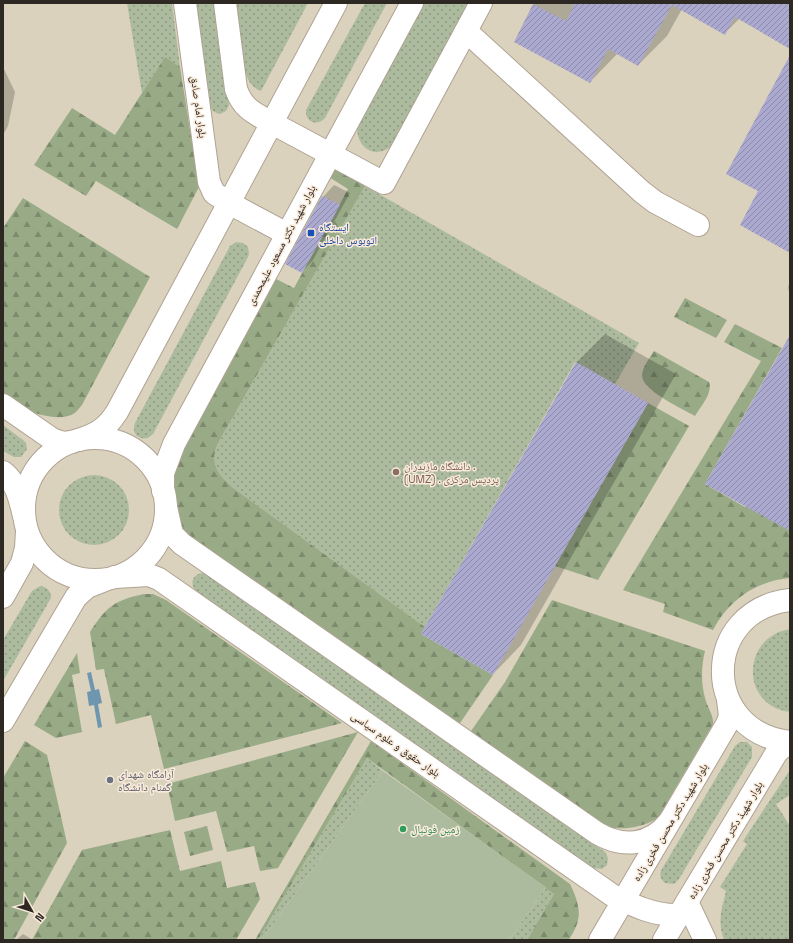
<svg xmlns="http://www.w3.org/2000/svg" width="793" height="943" viewBox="0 0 793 943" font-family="'Space Grotesk','Noto Naskh Arabic',sans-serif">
  <defs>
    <pattern id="grass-dots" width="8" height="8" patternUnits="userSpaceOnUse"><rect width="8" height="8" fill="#acbb9e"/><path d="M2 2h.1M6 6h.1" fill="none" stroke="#8c9880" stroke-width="1.8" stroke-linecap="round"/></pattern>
    <pattern id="forest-firs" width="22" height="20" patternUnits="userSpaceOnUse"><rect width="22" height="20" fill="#98ab86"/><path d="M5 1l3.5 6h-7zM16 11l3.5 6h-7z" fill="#7c8b6d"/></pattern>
    <pattern id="building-hatch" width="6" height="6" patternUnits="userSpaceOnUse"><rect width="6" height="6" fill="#aca9d1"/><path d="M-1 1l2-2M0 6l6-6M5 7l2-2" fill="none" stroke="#8c8aa9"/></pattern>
  </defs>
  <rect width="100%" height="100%" fill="#ecddcd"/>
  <rect fill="#dad2bd" x="3" y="3" width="787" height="937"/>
  <g fill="url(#grass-dots)">
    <polygon points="127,3 172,3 180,67 165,58 142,93"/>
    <polygon points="196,3 216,3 229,105 226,111 220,114 214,112 210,107"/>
    <path d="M236 3H308L261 91C256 89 252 86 249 81 241 67 238 21 236 3Z"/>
    <path d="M365 3H387L325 118C317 127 305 122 306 110Z"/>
    <path d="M422 3H470L395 143C377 161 356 150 357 125Z"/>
    <path d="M365 186 639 343 615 384 575 362 425 627 236 490C220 477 208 465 218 443Z"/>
    <path d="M236 242 243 243 248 247 249 254 248 257 153 434 148 438C138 440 131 433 135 423L230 246Z"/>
    <polygon points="3,425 23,440 26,443 27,449 21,457 14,457 3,451"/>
    <circle cx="94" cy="510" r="35"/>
    <path d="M202 573 208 574 605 852 608 858 607 865 602 869 592 868 197 592C189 584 192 575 202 573Z"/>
    <path d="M40 586C47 587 51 591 51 598L3 681V640L32 591Z"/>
    <path d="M790 629V712C740 706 741 637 790 629Z"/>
    <path d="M740 742H747L752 747V757L679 879 674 884 665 883C660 879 659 874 662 869L735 746Z"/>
    <polygon points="367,758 383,771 262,940 258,940"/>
    <path d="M790 770V795L776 804 790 826V940H724C717 921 722 909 726 891L720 887 747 844 743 841Z"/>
    <polygon points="546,887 554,894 527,940 509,940"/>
  </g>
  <g fill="url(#forest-firs)">
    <polygon points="165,57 180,67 199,187 177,229 96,181 86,196 34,165 72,108 115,135"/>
    <path d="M334 168 365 186 218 443C208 465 220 477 236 490L425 627 421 634 493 675 458 726 196 547C184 532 173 514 170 494 169 486 172 475 173 466L274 278 294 288 348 189 329 177Z"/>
    <path d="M23 198 150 277 82 405C80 407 78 410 76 412 63 423 35 414 21 408 15 405 9 399 3 395V228Z"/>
    <polygon points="685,298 727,320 716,338 674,317"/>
    <path d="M735 324 782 348 705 484 745 507 760 481 785 494 771 520 784 527 790 518V578C756 581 729 600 713 630L663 612 665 604 623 590 761 361 724 342Z"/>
    <path d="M654 351 709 382C713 393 701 406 695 416 683 409 643 391 642 376 642 367 650 358 654 351Z"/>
    <polygon points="648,403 689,426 598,580 555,566"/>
    <path d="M144 594H153L166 600 342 723 164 769 151 715 116 724 104 669 96 670 90 632C106 607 115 600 144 594Z"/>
    <path d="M552 600 705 651C701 667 701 683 705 698 707 707 714 715 713 724L658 818C641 828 624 830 605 827L469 734 505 682Z"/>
    <polygon points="77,653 80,673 72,675 82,732 56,738 34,725"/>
    <polygon points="358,732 278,868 260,871 254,846 227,852 216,811 175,821 167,784"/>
    <polygon points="25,741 47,755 67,843 14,940 3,940 3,778"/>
    <path d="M371 741 570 884C575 894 581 909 578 920 577 927 572 934 569 940H527L554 894 367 758 258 940H255Z"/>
    <polygon points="207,826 213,850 190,856 184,832"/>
    <polygon points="170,830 180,871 221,861 227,888 255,882 260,899 236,940 32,940 82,850"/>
  </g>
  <polygon fill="#acbb9e" points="383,771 546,887 509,940 262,940"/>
  <polygon fill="#6e96ae" points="91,672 95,690 99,689 102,703 98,704 102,727 98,728 94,705 89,706 87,692 91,691 87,673"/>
  <g fill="#0003">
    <polygon points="535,3 790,3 790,48 740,18 724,34 682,9 667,36 638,65 618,53 590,82 515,42"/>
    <polygon points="3,67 15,92 8,126 3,135"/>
    <polygon points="334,185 350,193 313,260 302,272 323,197"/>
    <polygon points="790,283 790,295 788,287"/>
    <polygon points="605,334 676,374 521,645 493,674 576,363"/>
    <polygon points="23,934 33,940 16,940"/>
  </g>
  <g fill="url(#building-hatch)">
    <polygon points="575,3 790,3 790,49 735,17 725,35 672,5 638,66 608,49 590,83 514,42 533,4 566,21"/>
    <polygon points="790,55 790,253 740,225 758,191 726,174"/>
    <polygon points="322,196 340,205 302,273 285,264"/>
    <polygon points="790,335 790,531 705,484"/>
    <polygon points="576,362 648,403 493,675 421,634"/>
  </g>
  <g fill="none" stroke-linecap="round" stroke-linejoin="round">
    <g stroke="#b0a293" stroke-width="24">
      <g id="minor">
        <polyline points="185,3 209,182 214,193 229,203"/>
        <path d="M225 3 236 89C243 109 254 113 272 123"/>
        <polyline points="466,31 642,192 655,202 698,225"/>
        <polyline points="330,154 384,183 481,3"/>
        <polyline points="3,405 52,439 63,443 72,442"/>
        <path d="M3 472C17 483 20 500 24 516"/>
        <path d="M166 507 172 534 182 544 597 833C622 848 650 846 669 822"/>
        <path d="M115 577 149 575 159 579 612 895C634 906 655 916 679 915"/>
        <polyline points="687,902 705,940"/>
      </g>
    </g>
    <g stroke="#b0a293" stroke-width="24">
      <g id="major">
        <polyline points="272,123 330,154"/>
        <polyline points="229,203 287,234"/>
        <circle cx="95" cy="509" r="71"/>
        <path d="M79 440C97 434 106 429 117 412L336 3"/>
        <polyline points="163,491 163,473 174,444 412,3"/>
        <polyline points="3,597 22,563 26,548 27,531"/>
        <path d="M790 600C701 610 700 732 790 742"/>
        <polyline points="3,721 76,597 87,587 105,580"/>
        <polyline points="600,940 727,724 730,716 728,700"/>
        <polyline points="664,940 777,752 783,747 790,745"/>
      </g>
    </g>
    <use href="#minor" stroke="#fff" stroke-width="22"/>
    <use href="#major" stroke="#fff" stroke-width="22"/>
  </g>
  <rect fill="#1a4fb4" stroke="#f9eada" stroke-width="1.5" x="307" y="229" width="8" height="8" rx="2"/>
  <circle fill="#8d6e63" stroke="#f9eada" stroke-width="1.5" cx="396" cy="472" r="4"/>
  <circle fill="#6b7280" stroke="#f9eada" stroke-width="1.5" cx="110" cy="780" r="4"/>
  <circle fill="#2e9e5b" stroke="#f9eada" stroke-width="1.5" cx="403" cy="829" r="4"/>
  <g text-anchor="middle" stroke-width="3" stroke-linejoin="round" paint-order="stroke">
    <g font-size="11" fill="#2d2822" stroke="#f9eada">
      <text transform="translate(199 107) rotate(82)" y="4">بلوار امام صادق</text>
      <text transform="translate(281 245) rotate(-62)" y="4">بلوار شهید دکتر مسعود علیمحمدی</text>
      <text transform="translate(396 744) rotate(35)" y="4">بلوار حقوق و علوم سیاسی</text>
      <text transform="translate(670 822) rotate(-59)" y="4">بلوار شهید دکتر محسن فخری زاده</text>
      <text transform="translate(725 840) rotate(-59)" y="4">بلوار شهیذ دکتر محسن فخری زاده</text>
    </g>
    <g font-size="11" fill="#164399" stroke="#f9eada" text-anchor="start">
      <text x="319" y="231">ایستگاه<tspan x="319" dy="13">اتوبوس داخلی</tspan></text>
    </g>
    <g font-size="11" fill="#785e54" stroke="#f9eada" text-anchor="start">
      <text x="404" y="470">دانشگاه مازندران .<tspan x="404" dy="13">(UMZ) . پردیس مرکزی</tspan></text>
    </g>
    <g font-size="11" fill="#5b616d" stroke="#f9eada" text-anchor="start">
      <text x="118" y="778">آرامگاه شهدای<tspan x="118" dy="13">گمنام دانشگاه</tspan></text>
    </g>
    <g font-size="11" fill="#27864d" stroke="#f9eada" text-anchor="start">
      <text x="411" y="833">زمین فوتبال</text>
    </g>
  </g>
  <rect width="793" height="943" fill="none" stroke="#2d2822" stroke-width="8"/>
  <g transform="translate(32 911) rotate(129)" stroke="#f9eada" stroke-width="3" paint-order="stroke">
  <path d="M0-3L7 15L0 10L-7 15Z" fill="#2d2822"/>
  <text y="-6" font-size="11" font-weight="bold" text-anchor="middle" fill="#2d2822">N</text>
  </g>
</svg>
